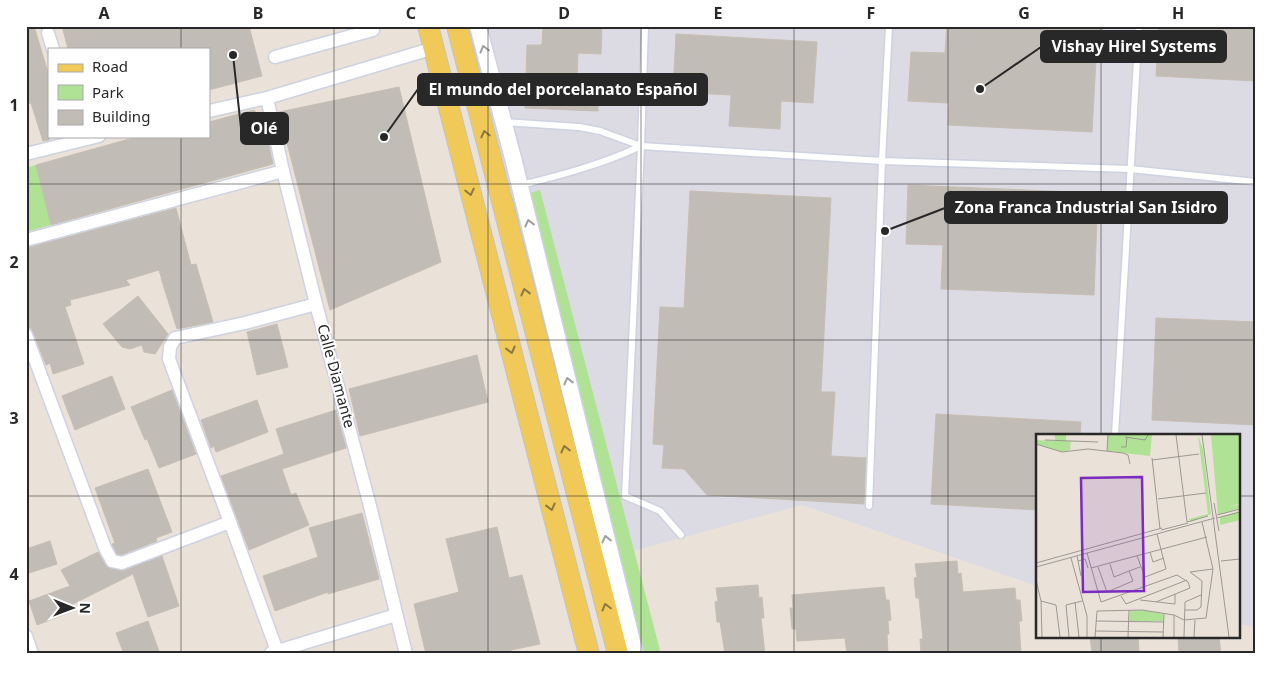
<svg xmlns="http://www.w3.org/2000/svg" width="1282" height="680" viewBox="0 0 1282 680" font-family="'Noto Sans',sans-serif">
  <rect width="100%" height="100%" fill="#eae2d9"/>
  <polygon fill="#dcdae2" points="463,26 1256,26 1256,627 1238,624 1238,435 1037,435 1037,586 802,505 600,560"/>
  <g fill="#b0e295">
    <polygon points="36,165 51,225 26,232 26,168"/>
    <polygon points="540,190 661,654 621,654 503,201"/>
  </g>
  <g fill="#c2bcb6" stroke="#c5beb3">
    <polygon points="26,26 34,26 49,76 49,140 43,141 31,103 26,104"/>
    <polygon points="62,26 249,26 262,76 209,90 209,49 68,49"/>
    <polygon points="543,26 602,26 601,54 578,53 577,77 599,78 598,111 525,108 527,45 542,45"/>
    <polygon points="947,26 1103,26 1102,41 1097,41 1092,132 948,125 949,103 908,101 911,52 945,53"/>
    <polygon points="1159,26 1256,26 1256,81 1156,76"/>
    <polygon points="676,34 817,42 813,103 781,101 780,129 729,126 731,95 673,92"/>
    <polygon points="399,87 441,262 330,310 279,112"/>
    <polygon points="254,110 264,124 273,164 51,225 36,165 140,136 209,136 209,122"/>
    <polygon points="908,185 1098,193 1094,295 941,289 943,245 906,244"/>
    <polygon points="690,191 831,198 821,392 835,392 831,456 866,458 864,504 707,495 684,469 662,468 664,445 653,444 660,307 684,308"/>
    <polygon points="176,208 191,265 196,264 213,322 177,329 161,278 163,277 161,277 159,270 126,280 130,285 70,300 71,305 65,307 84,364 53,374 50,363 46,365 33,332 31,328 26,327 26,248"/>
    <polygon points="138,296 168,334 155,354 144,352 142,345 130,349 122,347 103,324"/>
    <polygon points="1156,318 1256,322 1256,425 1152,420"/>
    <polygon points="277,324 288,367 257,375 247,332"/>
    <polygon points="477,355 488,402 360,436 349,389"/>
    <polygon points="112,376 125,409 75,430 62,396"/>
    <polygon points="172,390 196,454 159,468 147,439 145,440 131,407"/>
    <polygon points="257,400 268,432 216,452 214,446 211,448 201,420"/>
    <polygon points="336,410 346,448 282,469 291,495 296,493 309,525 249,550 221,476 284,454 276,429"/>
    <polygon points="936,414 1081,422 1080,435 1037,435 1037,510 931,504"/>
    <polygon points="148,469 172,532 156,538 157,541 121,555 117,554 112,544 115,543 95,488"/>
    <polygon points="362,513 379,579 328,594 328,592 275,611 263,576 318,557 309,528"/>
    <polygon points="497,527 509,578 522,575 540,644 511,650 511,654 426,654 414,604 459,592 446,539"/>
    <polygon points="50,541 57,564 26,574 26,549"/>
    <polygon points="98,552 107,567 121,571 162,556 179,606 148,617 133,574 71,605 73,611 37,625 29,601 70,586 61,570"/>
    <polygon points="957,561 958,574 961,573 963,592 1015,588 1016,600 1020,600 1022,621 1019,621 1021,654 921,654 920,639 923,639 919,598 916,598 914,578 917,577 915,564"/>
    <polygon points="758,585 759,598 762,597 764,618 761,618 765,654 725,654 720,622 717,622 715,602 718,601 716,588"/>
    <polygon points="884,587 886,600 889,600 891,620 888,621 889,634 887,634 888,654 847,654 845,638 797,641 796,629 792,629 790,608 793,608 792,595"/>
    <polygon points="148,621 160,654 124,654 116,633"/>
    <polygon points="1090,636 1138,636 1139,652 1136,652 1136,654 1092,654"/>
    <polygon points="1196,636 1219,636 1221,654 1179,654 1178,638"/>
  </g>
  <g fill="none" stroke-linecap="round" stroke-linejoin="round">
    <g stroke="#ced2e1" stroke-width="9">
      <g id="service">
        <polyline points="645,26 641,146 625,496 660,511 681,535"/>
        <polyline points="504,122 579,127 600,131 641,146 882,161 1130,169 1256,182"/>
        <path d="M521 185C562 175 603 164 641 146"/>
        <polyline points="1115,435 1139,26"/>
        <polyline points="869,506 882,161 889,26"/>
      </g>
    </g>
    <g stroke="#ced2e1" stroke-width="15">
      <g id="minor">
        <polyline points="48,33 53,49"/>
        <polyline points="275,57 373,30 372,26"/>
        <polyline points="267,98 283,171 316,304 370,506 406,654"/>
        <polyline points="209,111 267,98 434,48"/>
        <polyline points="26,154 99,136"/>
        <polyline points="26,240 283,171"/>
        <polyline points="26,335 105,548 112,561 122,563 230,522 277,651"/>
        <polyline points="230,522 169,359 170,347 175,338 245,323 316,304"/>
        <polyline points="26,636 32,654"/>
        <polyline points="271,653 396,615"/>
      </g>
    </g>
    <g stroke="#ced2e1" stroke-width="19">
      <polyline id="tertiary" points="478,26 513,158 635,654"/>
    </g>
    <g stroke="#c3c3c3" stroke-width="22">
      <g id="primary">
        <polyline points="428,26 589,654"/>
        <polyline points="457,26 618,654"/>
      </g>
    </g>
    <use href="#service" stroke="#fff" stroke-width="6"/>
    <use href="#minor" stroke="#fff" stroke-width="12"/>
    <use href="#tertiary" stroke="#fff" stroke-width="16"/>
    <use href="#primary" stroke="#f0c959" stroke-width="20"/>
  </g>
  <defs><path id="oneway-chevron" d="M-2-3.5L2.5 0L-2 3.5" fill="none" stroke-width="1.6" stroke-linecap="round" stroke-linejoin="round" transform="scale(1.25)"/></defs>
  <g stroke="#9e9e9e">
    <use href="#oneway-chevron" transform="translate(484 49) rotate(-105)"/>
    <use href="#oneway-chevron" transform="translate(529 223) rotate(-104)"/>
    <use href="#oneway-chevron" transform="translate(568 381) rotate(-104)"/>
    <use href="#oneway-chevron" transform="translate(606 539) rotate(-104)"/>
  </g>
  <g stroke="#8c7840">
    <use href="#oneway-chevron" transform="translate(485 134) rotate(-103)"/>
    <use href="#oneway-chevron" transform="translate(470 192) rotate(77)"/>
    <use href="#oneway-chevron" transform="translate(525 292) rotate(-104)"/>
    <use href="#oneway-chevron" transform="translate(511 350) rotate(76)"/>
    <use href="#oneway-chevron" transform="translate(565 449) rotate(-104)"/>
    <use href="#oneway-chevron" transform="translate(551 507) rotate(76)"/>
    <use href="#oneway-chevron" transform="translate(606 607) rotate(-105)"/>
  </g>
  <path fill="none" stroke="#282828" stroke-width="1" stroke-opacity="0.55" d="M181 26V49M334 26V654M488 26V654M641 26V654M794 26V654M948 26V654M1101 26V435M181 136V654M26 184H1256M26 340H1256M26 496H1037M1238 496H1256M1101 636V654"/>
  <g text-anchor="middle" stroke-width="4" stroke-linejoin="round" paint-order="stroke">
    <g font-size="15" fill="#282828" stroke="#fff">
      <text transform="translate(336 376) rotate(75)" y="5">Calle Diamante</text>
    </g>
  </g>
  <g transform="translate(1036 434)">
    <rect width="204" height="204" fill="#eae2d9"/>
    <path d="M19 1H30V7H35L34 16 26 18 0 10V6L19 7ZM72 1H116L114 22 71 17ZM162 1 167 15 175 80 155 88 153 85 172 80ZM175 1H204V69L191 74 204 70V74L182 81ZM204 77V86L184 91V83ZM106 176 127 180V187H93L94 177Z" fill="#b0e295"/>
    <path fill="none" stroke="#9c9892" stroke-width="1" d="M140 1 151 88M166 1 193 203M89 3 109 6 112 1M9 6 62 8M0 10 26 18 52 15 87 19 92 21 94 30M85 13H90L91 3M71 17 72 1M116 24 124 95M116 26 163 20M122 65 170 59M178 69 183 97M181 81 204 75M181 84 204 78M151 88 172 82M125 96 152 89M114 118 117 128 128 124M51 119 65 168 141 141 152 148 154 154 120 168M41 122 42 127 49 125 52 134M101 122 109 143 130 135 121 100M35 124 51 182V203M42 127 45 142M185 127 204 125M0 129 126 94M74 130 78 143 93 137M0 133 179 84M62 133 71 158 97 147 93 137 104 133M55 134 171 103M154 138 177 135M0 146 5 167 6 203M85 162 90 170 151 146M104 166 139 170V160M5 167 20 171 24 203M39 168 43 203M149 176H161L165 173 166 147 154 138M60 187 128 188M60 197 127 198M33 203 30 171 46 167M59 203 61 177 106 176 138 181 148 186 170 184 177 135 166 88M92 203 93 176M127 203 128 180M138 203V181M148 203 149 168 165 161M158 203 159 186"/>
    <path fill="#7b2cbf" fill-opacity="0.15" stroke="#7b2cbf" stroke-width="2.5" d="M106 43 108 157 47 158 45 44Z"/>
    <rect width="204" height="204" fill="none" stroke="#282828" stroke-width="2.5"/>
  </g>
  <path fill="none" stroke="#282828" stroke-width="2" d="M980 89L1041 47M384 137L418 89M233 55L241 128M885 231L945 208"/>
  <g fill="#282828" stroke="#fff" stroke-width="2">
    <circle cx="980" cy="89" r="5"/>
    <circle cx="384" cy="137" r="5"/>
    <circle cx="233" cy="55" r="5"/>
    <circle cx="885" cy="231" r="5"/>
  </g>
  <g fill="#282828" stroke="#282828" stroke-width="2">
    <rect x="1041" y="31" width="185" height="31" rx="5"/>
    <rect x="418" y="74" width="289" height="31" rx="5"/>
    <rect x="241" y="113" width="47" height="31" rx="5"/>
    <rect x="945" y="192" width="282" height="31" rx="5"/>
  </g>
  <g font-size="16" text-anchor="middle" font-weight="bold" fill="#fff">
    <text x="1134" y="52">Vishay Hirel Systems</text>
    <text x="563" y="95">El mundo del porcelanato Español</text>
    <text x="264" y="134">Olé</text>
    <text x="1086" y="213">Zona Franca Industrial San Isidro</text>
  </g>
  <rect width="1282" height="680" fill="none" stroke="#ffffff" stroke-width="55"/>
  <rect x="48" y="48" width="162" height="90" fill="#ffffff" stroke="#a9a9a9"/>
  <rect x="58" y="64" width="25" height="8" fill="#f0c959" stroke="#a9a9a9"/>
  <text x="92" y="72" font-size="15" fill="#282828">Road</text>
  <rect x="58" y="85" width="25" height="15" fill="#b0e295" stroke="#a9a9a9"/>
  <text x="92" y="98" font-size="15" fill="#282828">Park</text>
  <rect x="58" y="110" width="25" height="15" fill="#c2bcb6" stroke="#a9a9a9"/>
  <text x="92" y="122" font-size="15" fill="#282828">Building</text>
  <g transform="translate(72 608) rotate(91)" stroke="#ffffff" stroke-width="4" paint-order="stroke">
  <path d="M0-4L9 19L0 12L-9 19Z" fill="#282828"/>
  <text y="-8" font-size="14" font-weight="bold" text-anchor="middle" fill="#282828">N</text>
  </g>
  <rect x="28" y="28" width="1226" height="624" fill="none" stroke="#282828" stroke-width="2"/>
  <g font-size="16" text-anchor="middle" font-weight="bold" fill="#282828">
    <text x="104" y="19">A</text>
    <text x="258" y="19">B</text>
    <text x="411" y="19">C</text>
    <text x="564" y="19">D</text>
    <text x="718" y="19">E</text>
    <text x="871" y="19">F</text>
    <text x="1024" y="19">G</text>
    <text x="1178" y="19">H</text>
    <text x="14" y="111">1</text>
    <text x="14" y="268">2</text>
    <text x="14" y="424">3</text>
    <text x="14" y="580">4</text>
  </g>
</svg>
